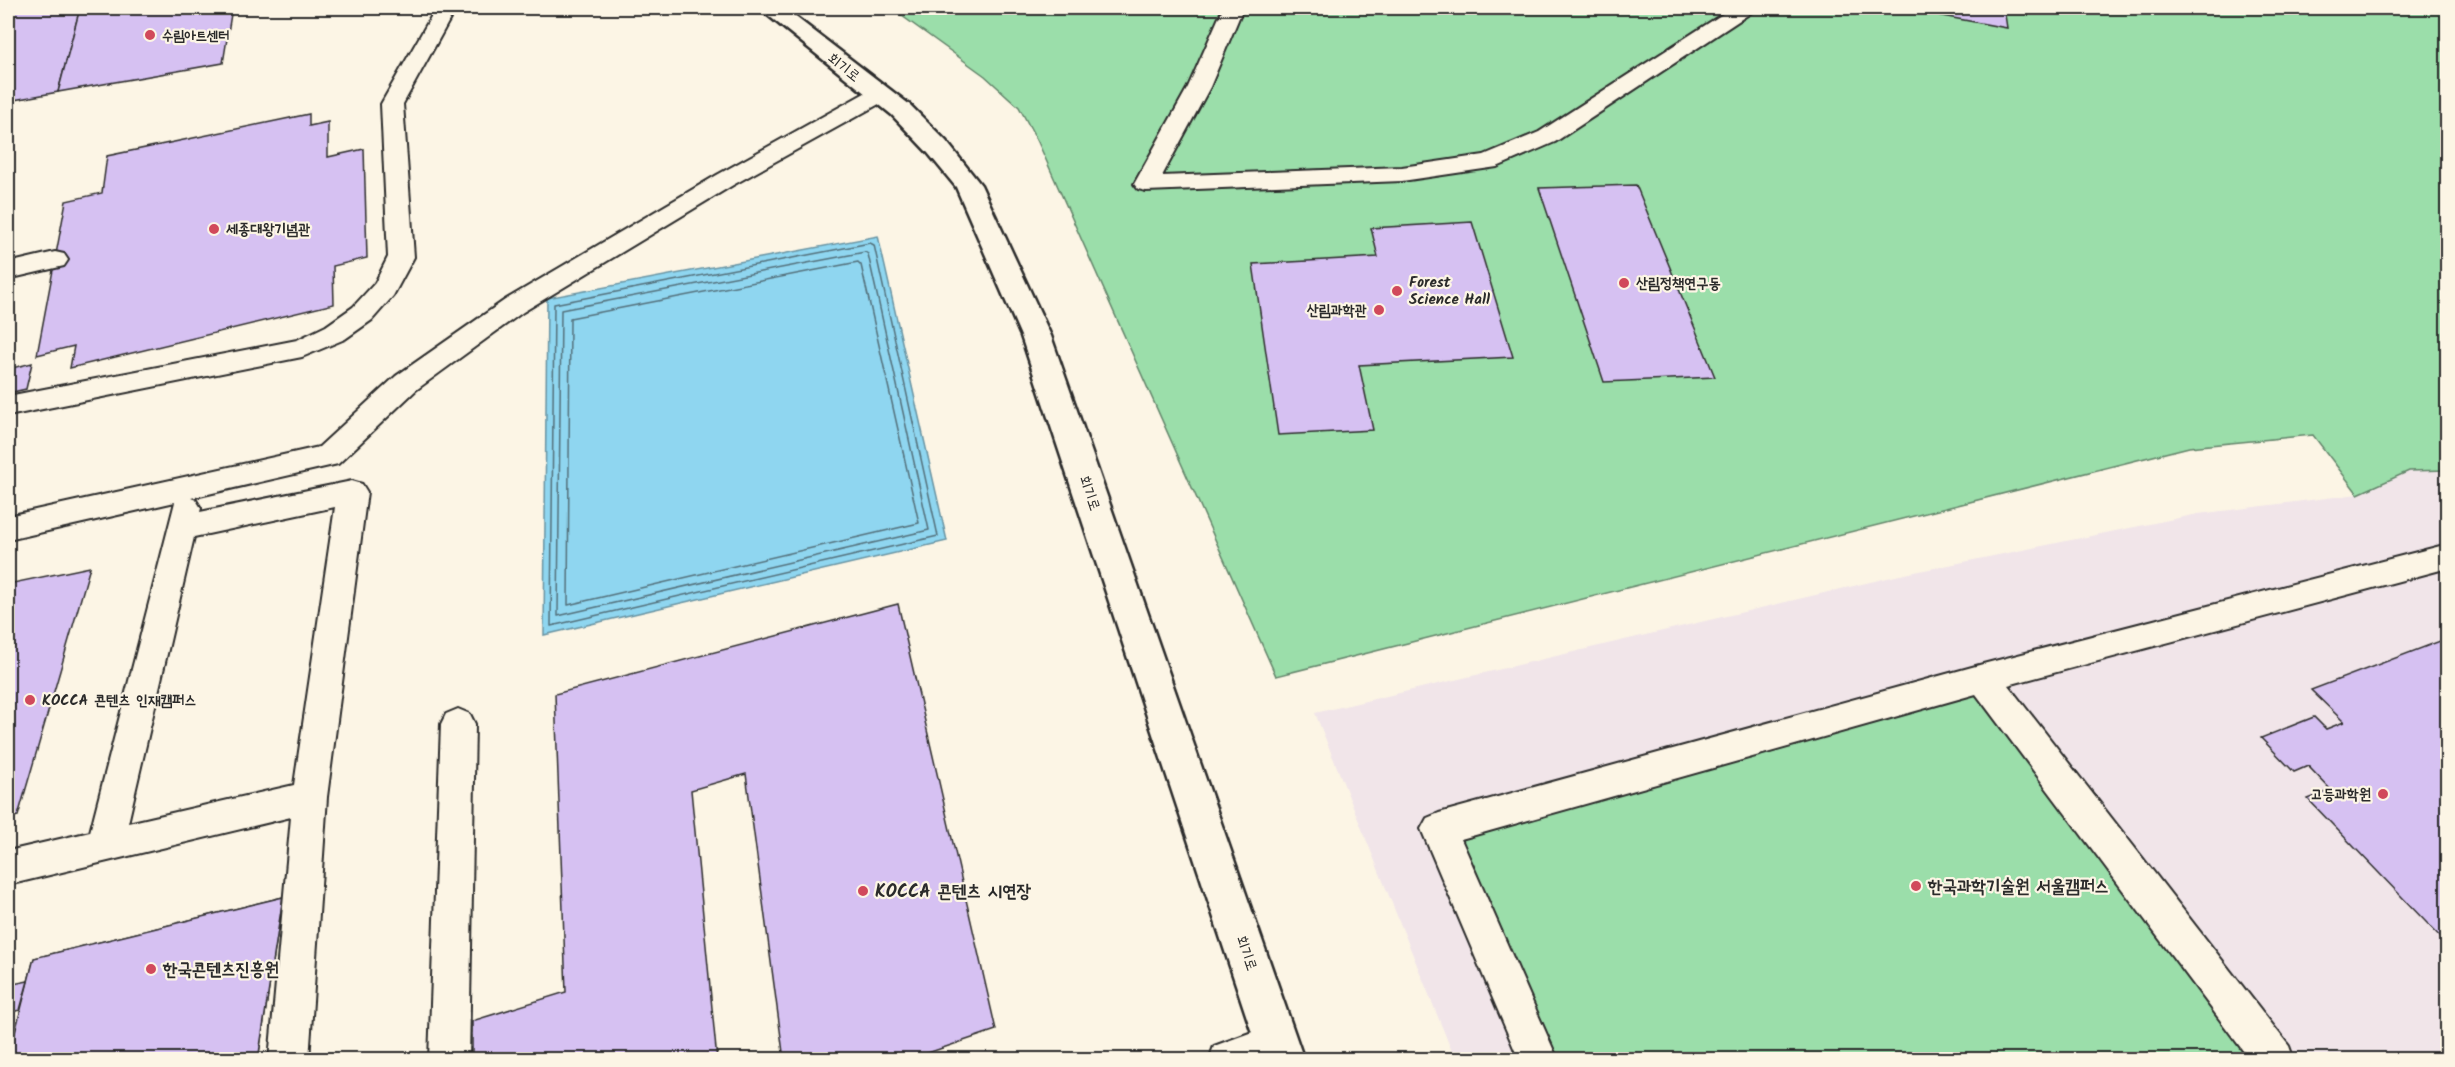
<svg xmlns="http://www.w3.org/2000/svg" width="2455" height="1067" viewBox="0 0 2455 1067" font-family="Kalam,'Poor Story',sans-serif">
  <rect width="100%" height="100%" fill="#fcf5e5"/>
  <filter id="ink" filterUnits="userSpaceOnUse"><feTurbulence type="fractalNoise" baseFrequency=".0167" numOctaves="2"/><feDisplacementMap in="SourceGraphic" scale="12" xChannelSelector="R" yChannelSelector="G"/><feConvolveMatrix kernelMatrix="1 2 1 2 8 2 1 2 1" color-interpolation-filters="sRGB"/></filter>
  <g filter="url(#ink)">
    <polygon fill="#f1e5e9" points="2447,470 2447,1059 1455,1059 1315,713 1900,575 2198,514 2358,494 2409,471"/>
    <g fill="#9bdeaa" stroke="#63846a" stroke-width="1.5">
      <polygon points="891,8 2447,8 2447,470 2409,471 2358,494 2313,435 2189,447 1276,676 1038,142 1019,107 985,76"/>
      <polygon points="1983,678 2278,1059 1539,1059 1439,829"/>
    </g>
    <polygon fill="#8fd6f0" stroke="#6792a1" stroke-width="1.5" points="878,236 947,541 544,635 547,298"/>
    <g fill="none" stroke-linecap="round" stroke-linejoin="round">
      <g stroke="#536f7a" stroke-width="1.5">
        <polygon points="870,243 874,245 938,536 551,626 554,304"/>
        <polygon points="865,252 868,254 929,530 558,616 561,310"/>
        <polygon points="858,262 861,265 919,523 568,605 570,318"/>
      </g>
    </g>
    <g fill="#d6c1f2" stroke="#2b2b2b" stroke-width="1.5">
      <polygon points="8,8 80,8 58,92 8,101"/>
      <polygon points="80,8 232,8 223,63 58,92"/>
      <polygon points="1899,8 2004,8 2007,28"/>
      <polygon points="309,114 309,126 328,122 328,157 364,149 367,258 333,266 334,304 70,368 74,346 37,355 66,201 102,193 107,156"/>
      <polygon points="1636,185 1715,377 1604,382 1539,188"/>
      <polygon points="1472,222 1513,357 1359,365 1373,430 1278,435 1253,264 1378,257 1371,228"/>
      <polygon points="32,363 26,389 8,393 8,369"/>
      <polygon points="90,567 18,816 8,818 8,584"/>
      <polygon points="898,604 996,1030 907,1060 784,1060 746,774 691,790 717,1060 472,1060 472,1021 566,992 555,694"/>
      <polygon points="2448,638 2448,945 2308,799 2331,790 2308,766 2294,772 2261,738 2314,717 2326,729 2344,722 2311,690"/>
      <polygon points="283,897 258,1060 8,1060 34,958"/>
      <polygon points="283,897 258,1060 8,1060 34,958"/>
      <polygon points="28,981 20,1010 8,1013 8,985"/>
    </g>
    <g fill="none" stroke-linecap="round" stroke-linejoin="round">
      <g stroke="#2b2b2b" stroke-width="4">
        <g id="service">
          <polygon points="436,8 456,8 403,104 414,257 393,296 372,320 345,339 302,357 8,416 8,396 297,340 326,326 353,307 375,283 388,257 381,104"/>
          <polygon points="1223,8 1243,8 1210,87 1162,176 1402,167 1484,155 1539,132 1732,8 1755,8 1752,12 1555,142 1497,167 1402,181 1146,191 1138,189 1134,184 1188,87"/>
          <path d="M880 87 888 89 891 94 888 99 733 185 523 312 416 390 338 464 191 498 196 500 201 508 200 512 352 481 362 484 367 492 327 797 309 1060H269L291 817 8 885V851L90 832 175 502 8 540V516L319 447 396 376 505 300 717 175 872 89ZM335 507 294 785 128 823 194 537Z"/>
          <polygon points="55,252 64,254 68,260 64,266 8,279 8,263"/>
          <polygon points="2448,544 2448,568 2008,685 2289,1046 2294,1060 2250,1060 1976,694 1461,839 1558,1060 1519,1060 1421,829 1427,818 1439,813 1983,664"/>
          <polygon points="458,709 470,714 475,724 469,1060 429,1060 441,724 446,714"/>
          <polygon points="1277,1023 1291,1028 1296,1042 1291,1056 1282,1060 1209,1060 1214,1046"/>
        </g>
      </g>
      <g stroke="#2b2b2b" stroke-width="5">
        <polygon id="secondary" points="759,8 784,8 910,105 946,141 981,185 1051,336 1304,1060 1261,1060 1021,336 956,187 928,153 892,115"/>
      </g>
      <use href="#service" fill="#fcf5e5" fill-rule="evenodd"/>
      <use href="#secondary" fill="#fcf5e5" fill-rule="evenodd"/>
    </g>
  </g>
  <g fill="#d1495b" stroke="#fcf5e5" stroke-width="2">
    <circle cx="150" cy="35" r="6"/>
    <circle cx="214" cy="229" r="6"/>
    <circle cx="1624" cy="283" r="6"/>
    <circle cx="1397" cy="291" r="6"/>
    <circle cx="1379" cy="310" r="6"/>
    <circle cx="30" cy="700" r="6"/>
    <circle cx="2383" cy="794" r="6"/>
    <circle cx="1916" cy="886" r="6"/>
    <circle cx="863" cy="891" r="6"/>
    <circle cx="151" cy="969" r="6"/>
  </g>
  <g text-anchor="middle" stroke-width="4.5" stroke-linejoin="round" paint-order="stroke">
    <g font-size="14" font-weight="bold" fill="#2b2b2b" stroke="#fcf5e5" text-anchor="start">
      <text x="162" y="40">수림아트센터</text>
    </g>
    <g font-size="15" fill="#2b2b2b" stroke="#fcf5e5">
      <text transform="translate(844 67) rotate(38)" y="5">회기로</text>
      <text transform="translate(1090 493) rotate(71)" y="5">회기로</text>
      <text transform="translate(1247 953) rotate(71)" y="5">회기로</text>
    </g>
    <g font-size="15" font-weight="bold" fill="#2b2b2b" stroke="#fcf5e5" text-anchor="start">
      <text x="226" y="234">세종대왕기념관</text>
      <text x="1409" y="287">Forest<tspan x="1409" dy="17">Science Hall</tspan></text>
      <text x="1636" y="288">산림정책연구동</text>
      <text x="1367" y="315" text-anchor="end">산림과학관</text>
      <text x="42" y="705">KOCCA 콘텐츠 인재캠퍼스</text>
      <text x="2371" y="799" text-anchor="end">고등과학원</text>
    </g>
    <g font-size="18" font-weight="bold" fill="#2b2b2b" stroke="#fcf5e5" text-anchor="start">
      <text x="1928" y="892">한국과학기술원 서울캠퍼스</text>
      <text x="875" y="897">KOCCA 콘텐츠 시연장</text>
      <text x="163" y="975">한국콘텐츠진흥원</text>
    </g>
  </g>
  <rect width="2455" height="1067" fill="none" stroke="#fcf5e5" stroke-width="30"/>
  <rect x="15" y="15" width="2425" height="1037" fill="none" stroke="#2b2b2b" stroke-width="2" filter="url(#ink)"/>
</svg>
